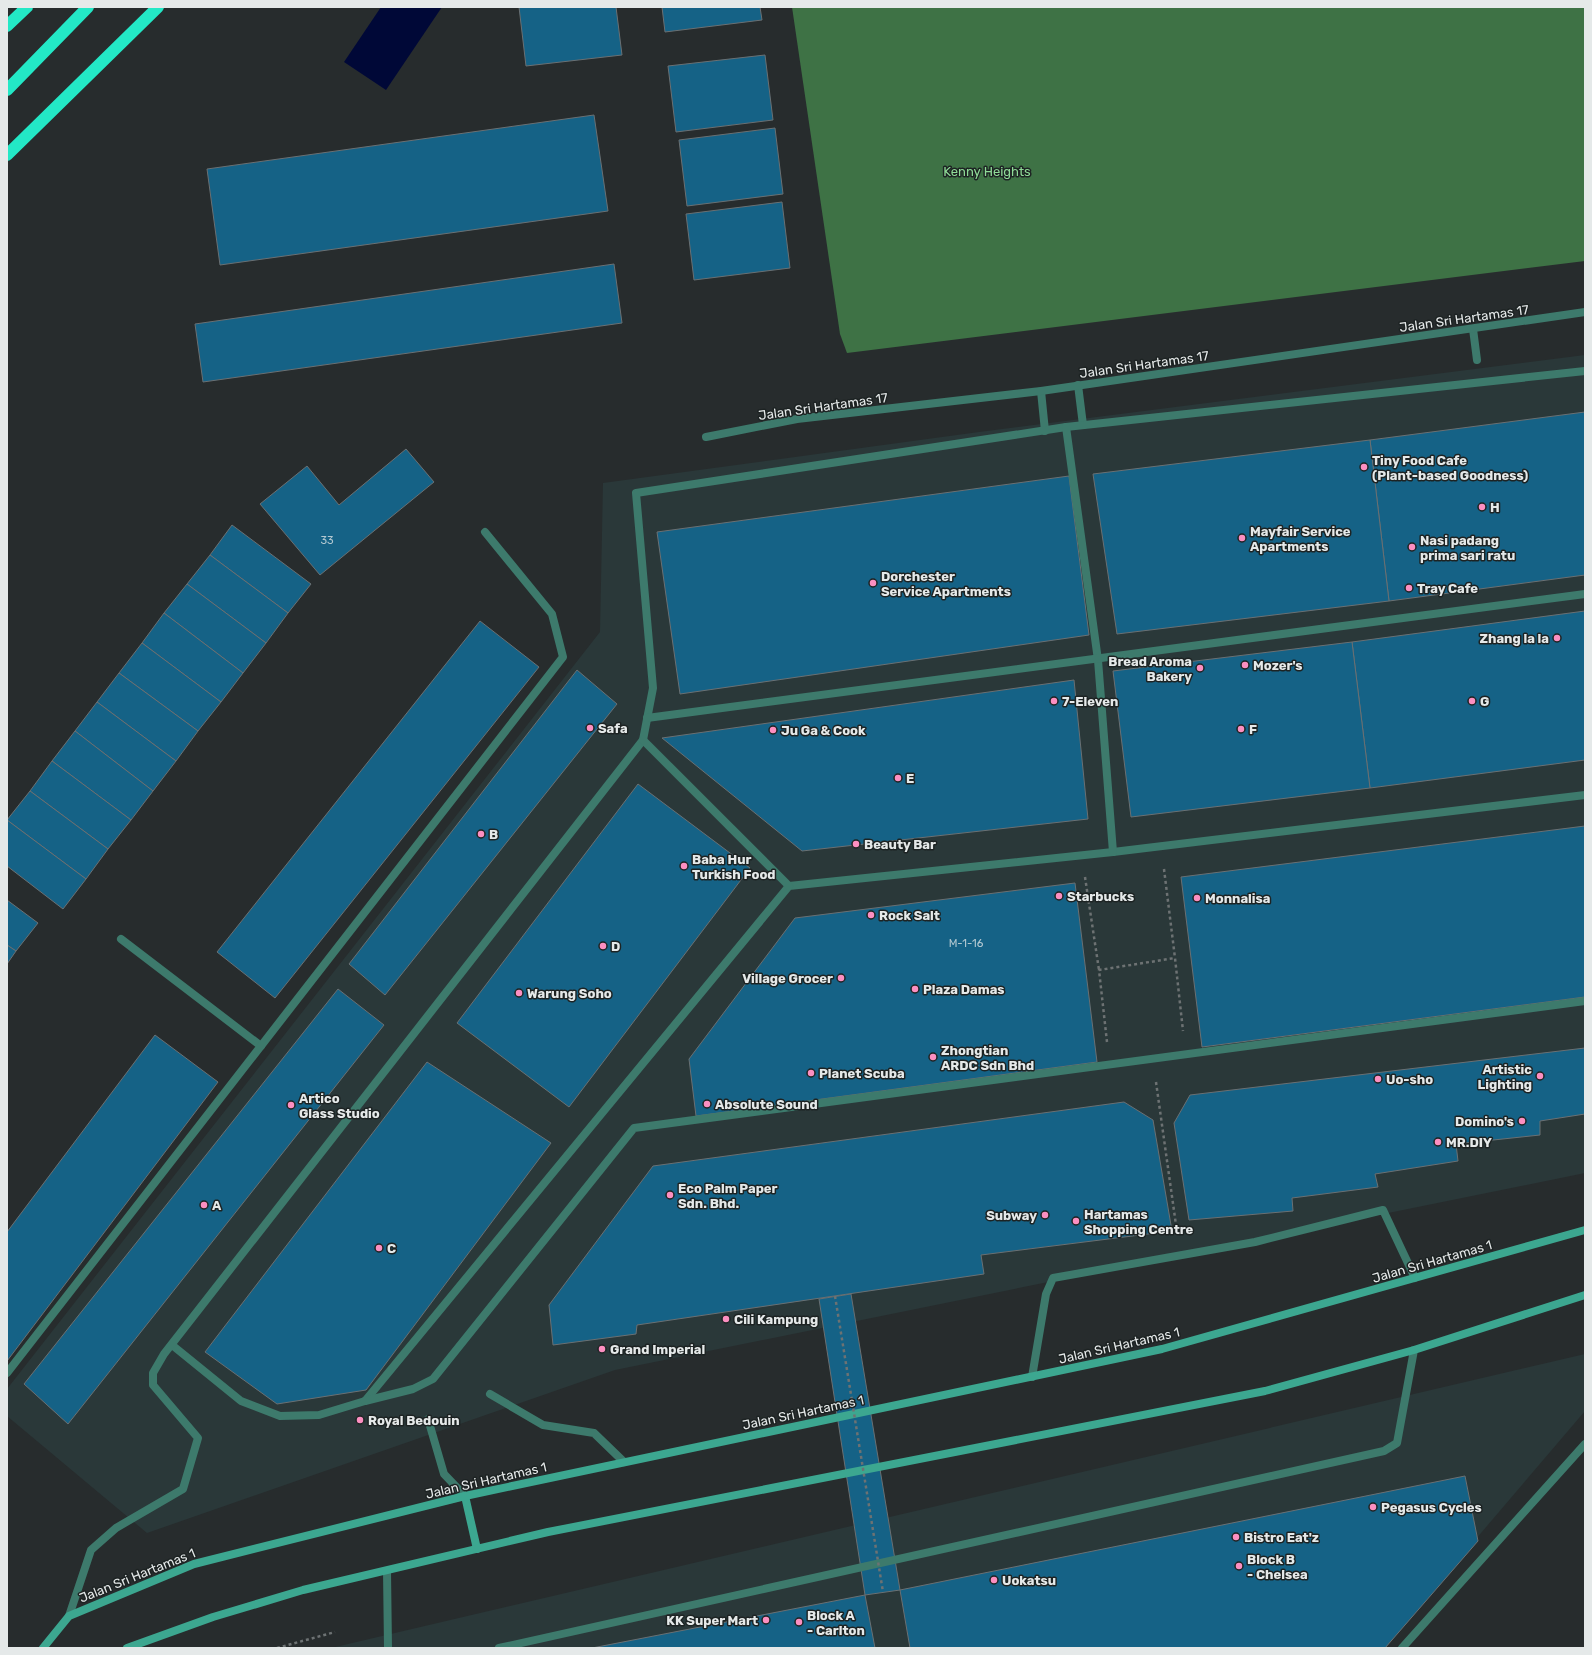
<svg xmlns="http://www.w3.org/2000/svg" width="1592" height="1655" viewBox="0 0 1592 1655" font-family="Rubik,sans-serif">
  <rect width="100%" height="100%" fill="#272c2d"/>
  <g fill="#2a3839">
    <polygon points="1585,355 1585,1173 615,1370 147,1533 7,1416 7,1389 600,632 603,483 979,432"/>
    <polygon points="1585,1354 1585,1411 1383,1648 331,1648"/>
  </g>
  <polygon fill="#3e7245" points="792,7 1585,7 1585,261 847,353 840,334"/>
  <polygon fill="#000837" points="381,7 442,7 386,90 344,62"/>
  <g fill="#156286" stroke="#6a7073">
    <polygon points="519,7 616,7 622,55 526,66"/>
    <polygon points="662,7 760,7 762,20 665,32"/>
    <polygon points="765,55 773,120 676,132 668,66"/>
    <polygon points="594,115 608,211 220,265 207,169"/>
    <polygon points="775,128 783,194 687,206 679,140"/>
    <polygon points="782,202 790,268 694,280 686,214"/>
    <polygon points="614,264 622,323 203,382 195,324"/>
    <polygon points="1585,412 1585,575 1389,601 1370,440"/>
    <polygon points="1370,440 1389,601 1117,634 1093,474"/>
    <polygon points="406,449 434,482 320,575 260,504 307,466 339,505"/>
    <polygon points="1069,476 1089,635 680,694 657,532"/>
    <polygon points="232,525 311,584 288,613 210,555"/>
    <polygon points="210,555 288,613 266,643 187,584"/>
    <polygon points="187,584 266,643 243,673 164,613"/>
    <polygon points="1585,611 1585,760 1370,788 1352,642"/>
    <polygon points="164,613 243,673 221,702 142,643"/>
    <polygon points="480,621 539,667 275,998 217,952"/>
    <polygon points="1352,642 1370,788 1131,817 1113,671"/>
    <polygon points="142,643 221,702 198,731 119,673"/>
    <polygon points="577,670 617,704 385,995 349,964"/>
    <polygon points="119,673 198,731 176,761 97,702"/>
    <polygon points="1074,680 1088,819 802,851 662,738"/>
    <polygon points="97,702 176,761 153,791 75,731"/>
    <polygon points="75,731 153,791 131,820 52,761"/>
    <polygon points="52,761 131,820 108,849 30,791"/>
    <polygon points="638,784 750,868 569,1107 457,1023"/>
    <polygon points="30,791 108,849 86,879 7,820"/>
    <polygon points="7,820 86,879 63,909 7,866"/>
    <polygon points="1585,826 1585,997 1202,1047 1181,877"/>
    <polygon points="1075,883 1097,1062 696,1116 689,1059 795,918"/>
    <polygon points="7,900 38,923 16,951 7,945"/>
    <polygon points="7,945 16,951 7,964"/>
    <polygon points="338,989 384,1025 68,1424 24,1384"/>
    <polygon points="155,1035 218,1082 7,1361 7,1232"/>
    <polygon points="1585,1048 1585,1114 1540,1121 1540,1135 1456,1144 1458,1161 1375,1174 1378,1187 1292,1198 1293,1211 1189,1220 1174,1123 1190,1095"/>
    <polygon points="427,1062 551,1143 366,1390 277,1404 205,1352"/>
    <polygon points="1124,1102 1153,1120 1172,1231 981,1255 984,1274 637,1325 636,1334 553,1345 549,1305 653,1166"/>
    <polygon points="851,1294 900,1590 865,1595 819,1299"/>
    <polygon points="1465,1476 1478,1541 1385,1648 910,1648 900,1590"/>
    <polygon points="865,1595 875,1648 592,1648"/>
  </g>
  <g fill="none" stroke-linecap="round" stroke-linejoin="round">
    <g stroke="#6d7273" stroke-width="2.5" stroke-dasharray="3 3" stroke-linecap="butt">
      <polyline points="1164,869 1175,958"/>
      <polyline points="1085,877 1099,970"/>
      <polyline points="1107,1042 1099,970 1175,958 1183,1031"/>
      <polyline points="1156,1082 1176,1225"/>
      <polyline points="277,1648 335,1632"/>
    </g>
    <g stroke="#3d7a6c" stroke-width="8">
      <polyline points="1473,329 1477,360"/>
      <polyline points="1078,385 1083,425"/>
      <polyline points="1041,391 1045,431"/>
      <polyline points="121,939 261,1046"/>
      <polyline points="172,1345 241,1401 280,1416 319,1415 365,1401 789,886 1113,852 1585,795"/>
      <polyline points="7,1373 563,657 552,614 485,532"/>
      <polyline points="1032,1377 1046,1294 1053,1278 1255,1242 1383,1210 1415,1278"/>
      <polyline points="490,1394 543,1425 594,1433 624,1462"/>
      <polyline points="365,1401 413,1389 433,1379 634,1128 1585,1001"/>
      <polyline points="428,1419 444,1474 465,1496"/>
      <polyline points="387,1571 388,1648"/>
      <polyline points="69,1616 91,1550 116,1528 183,1489 198,1438 153,1385 153,1373 164,1354 643,740 653,688 636,493 1066,427 1585,371"/>
      <polyline points="499,1648 1384,1451 1397,1443 1414,1350"/>
      <polyline points="1402,1648 1585,1444"/>
    </g>
    <g stroke="#3d7a6c" stroke-width="8">
      <polyline points="1066,427 1098,660 1113,852"/>
      <polyline points="706,437 797,419 1041,391 1585,312"/>
      <polyline points="647,718 1585,594"/>
      <polyline points="643,740 789,886"/>
    </g>
    <g stroke="#3ca790" stroke-width="8">
      <polyline points="465,1496 477,1549"/>
      <polyline points="43,1648 69,1616 194,1564 465,1496 1162,1349 1585,1230"/>
      <polyline points="127,1648 213,1617 303,1590 548,1532 1265,1391 1414,1350 1585,1295"/>
    </g>
    <g stroke="#23e8c6" stroke-width="12">
      <polyline points="7,26 27,7"/>
      <polyline points="7,90 88,7"/>
      <polyline points="7,155 158,7"/>
    </g>
    <polyline stroke="#6d7273" stroke-width="2.5" stroke-dasharray="3 3" stroke-linecap="butt" points="835,1296 883,1592"/>
  </g>
  <g fill="#fc8fc1" stroke="#1d2323" stroke-width="1.5">
    <circle cx="1364" cy="467" r="4"/>
    <circle cx="1482" cy="507" r="4"/>
    <circle cx="1242" cy="538" r="4"/>
    <circle cx="1412" cy="547" r="4"/>
    <circle cx="873" cy="583" r="4"/>
    <circle cx="1409" cy="588" r="4"/>
    <circle cx="1557" cy="638" r="4"/>
    <circle cx="1245" cy="665" r="4"/>
    <circle cx="1200" cy="668" r="4"/>
    <circle cx="1054" cy="701" r="4"/>
    <circle cx="1472" cy="701" r="4"/>
    <circle cx="590" cy="728" r="4"/>
    <circle cx="1241" cy="729" r="4"/>
    <circle cx="773" cy="730" r="4"/>
    <circle cx="898" cy="778" r="4"/>
    <circle cx="481" cy="834" r="4"/>
    <circle cx="856" cy="844" r="4"/>
    <circle cx="684" cy="866" r="4"/>
    <circle cx="1059" cy="896" r="4"/>
    <circle cx="1197" cy="898" r="4"/>
    <circle cx="871" cy="915" r="4"/>
    <circle cx="603" cy="946" r="4"/>
    <circle cx="841" cy="978" r="4"/>
    <circle cx="915" cy="989" r="4"/>
    <circle cx="519" cy="993" r="4"/>
    <circle cx="933" cy="1057" r="4"/>
    <circle cx="811" cy="1073" r="4"/>
    <circle cx="1540" cy="1076" r="4"/>
    <circle cx="1378" cy="1079" r="4"/>
    <circle cx="707" cy="1104" r="4"/>
    <circle cx="291" cy="1105" r="4"/>
    <circle cx="1522" cy="1121" r="4"/>
    <circle cx="1438" cy="1142" r="4"/>
    <circle cx="670" cy="1195" r="4"/>
    <circle cx="204" cy="1205" r="4"/>
    <circle cx="1045" cy="1215" r="4"/>
    <circle cx="1076" cy="1221" r="4"/>
    <circle cx="379" cy="1248" r="4"/>
    <circle cx="726" cy="1319" r="4"/>
    <circle cx="602" cy="1349" r="4"/>
    <circle cx="360" cy="1420" r="4"/>
    <circle cx="1373" cy="1507" r="4"/>
    <circle cx="1236" cy="1537" r="4"/>
    <circle cx="1239" cy="1566" r="4"/>
    <circle cx="994" cy="1580" r="4"/>
    <circle cx="766" cy="1620" r="4"/>
    <circle cx="799" cy="1622" r="4"/>
  </g>
  <g text-anchor="middle" stroke-width="3" stroke-linejoin="round" paint-order="stroke">
    <g font-size="11" fill="#b1c7d0">
      <text x="327" y="544">33</text>
      <text x="966" y="947">M-1-16</text>
    </g>
    <g font-size="13" fill="#8fdb97" stroke="#1d2323">
      <text x="987" y="176">Kenny Heights</text>
    </g>
    <g font-size="13" fill="#e5e9e9" stroke="#1d2323">
      <text transform="translate(1464 318) rotate(-8)" y="5">Jalan Sri Hartamas 17</text>
      <text transform="translate(1144 364) rotate(-8)" y="5">Jalan Sri Hartamas 17</text>
      <text transform="translate(823 406) rotate(-8)" y="5">Jalan Sri Hartamas 17</text>
      <text transform="translate(1432 1261) rotate(-16)" y="5">Jalan Sri Hartamas 1</text>
      <text transform="translate(1119 1345) rotate(-13)" y="5">Jalan Sri Hartamas 1</text>
      <text transform="translate(803 1412) rotate(-12)" y="5">Jalan Sri Hartamas 1</text>
      <text transform="translate(486 1480) rotate(-13)" y="5">Jalan Sri Hartamas 1</text>
      <text transform="translate(137 1575) rotate(-22)" y="5">Jalan Sri Hartamas 1</text>
    </g>
    <g font-size="13" font-weight="bold" fill="#e5e9e9" stroke="#1d2323" text-anchor="start">
      <text x="1372" y="465">Tiny Food Cafe<tspan x="1372" dy="15">(Plant-based Goodness)</tspan></text>
      <text x="1490" y="512">H</text>
      <text x="1250" y="536">Mayfair Service<tspan x="1250" dy="15">Apartments</tspan></text>
      <text x="1420" y="545">Nasi padang<tspan x="1420" dy="15">prima sari ratu</tspan></text>
      <text x="881" y="581">Dorchester<tspan x="881" dy="15">Service Apartments</tspan></text>
      <text x="1417" y="593">Tray Cafe</text>
      <text x="1549" y="643" text-anchor="end">Zhang la la</text>
      <text x="1192" y="666" text-anchor="end">Bread Aroma<tspan x="1192" dy="15">Bakery</tspan></text>
      <text x="1253" y="670">Mozer's</text>
      <text x="1062" y="706">7-Eleven</text>
      <text x="1480" y="706">G</text>
      <text x="598" y="733">Safa</text>
      <text x="1249" y="734">F</text>
      <text x="781" y="735">Ju Ga &amp; Cook</text>
      <text x="906" y="783">E</text>
      <text x="489" y="839">B</text>
      <text x="864" y="849">Beauty Bar</text>
      <text x="692" y="864">Baba Hur<tspan x="692" dy="15">Turkish Food</tspan></text>
      <text x="1067" y="901">Starbucks</text>
      <text x="1205" y="903">Monnalisa</text>
      <text x="879" y="920">Rock Salt</text>
      <text x="611" y="951">D</text>
      <text x="833" y="983" text-anchor="end">Village Grocer</text>
      <text x="923" y="994">Plaza Damas</text>
      <text x="527" y="998">Warung Soho</text>
      <text x="941" y="1055">Zhongtian<tspan x="941" dy="15">ARDC Sdn Bhd</tspan></text>
      <text x="1532" y="1074" text-anchor="end">Artistic<tspan x="1532" dy="15">Lighting</tspan></text>
      <text x="819" y="1078">Planet Scuba</text>
      <text x="1386" y="1084">Uo-sho</text>
      <text x="299" y="1103">Artico<tspan x="299" dy="15">Glass Studio</tspan></text>
      <text x="715" y="1109">Absolute Sound</text>
      <text x="1514" y="1126" text-anchor="end">Domino's</text>
      <text x="1446" y="1147">MR.DIY</text>
      <text x="678" y="1193">Eco Palm Paper<tspan x="678" dy="15">Sdn. Bhd.</tspan></text>
      <text x="212" y="1210">A</text>
      <text x="1084" y="1219">Hartamas<tspan x="1084" dy="15">Shopping Centre</tspan></text>
      <text x="1037" y="1220" text-anchor="end">Subway</text>
      <text x="387" y="1253">C</text>
      <text x="734" y="1324">Cili Kampung</text>
      <text x="610" y="1354">Grand Imperial</text>
      <text x="368" y="1425">Royal Bedouin</text>
      <text x="1381" y="1512">Pegasus Cycles</text>
      <text x="1244" y="1542">Bistro Eat'z</text>
      <text x="1247" y="1564">Block B<tspan x="1247" dy="15">- Chelsea</tspan></text>
      <text x="1002" y="1585">Uokatsu</text>
      <text x="807" y="1620">Block A<tspan x="807" dy="15">- Carlton</tspan></text>
      <text x="758" y="1625" text-anchor="end">KK Super Mart</text>
    </g>
  </g>
  <rect width="1592" height="1655" fill="none" stroke="#e5e9e9" stroke-width="16"/>
</svg>
